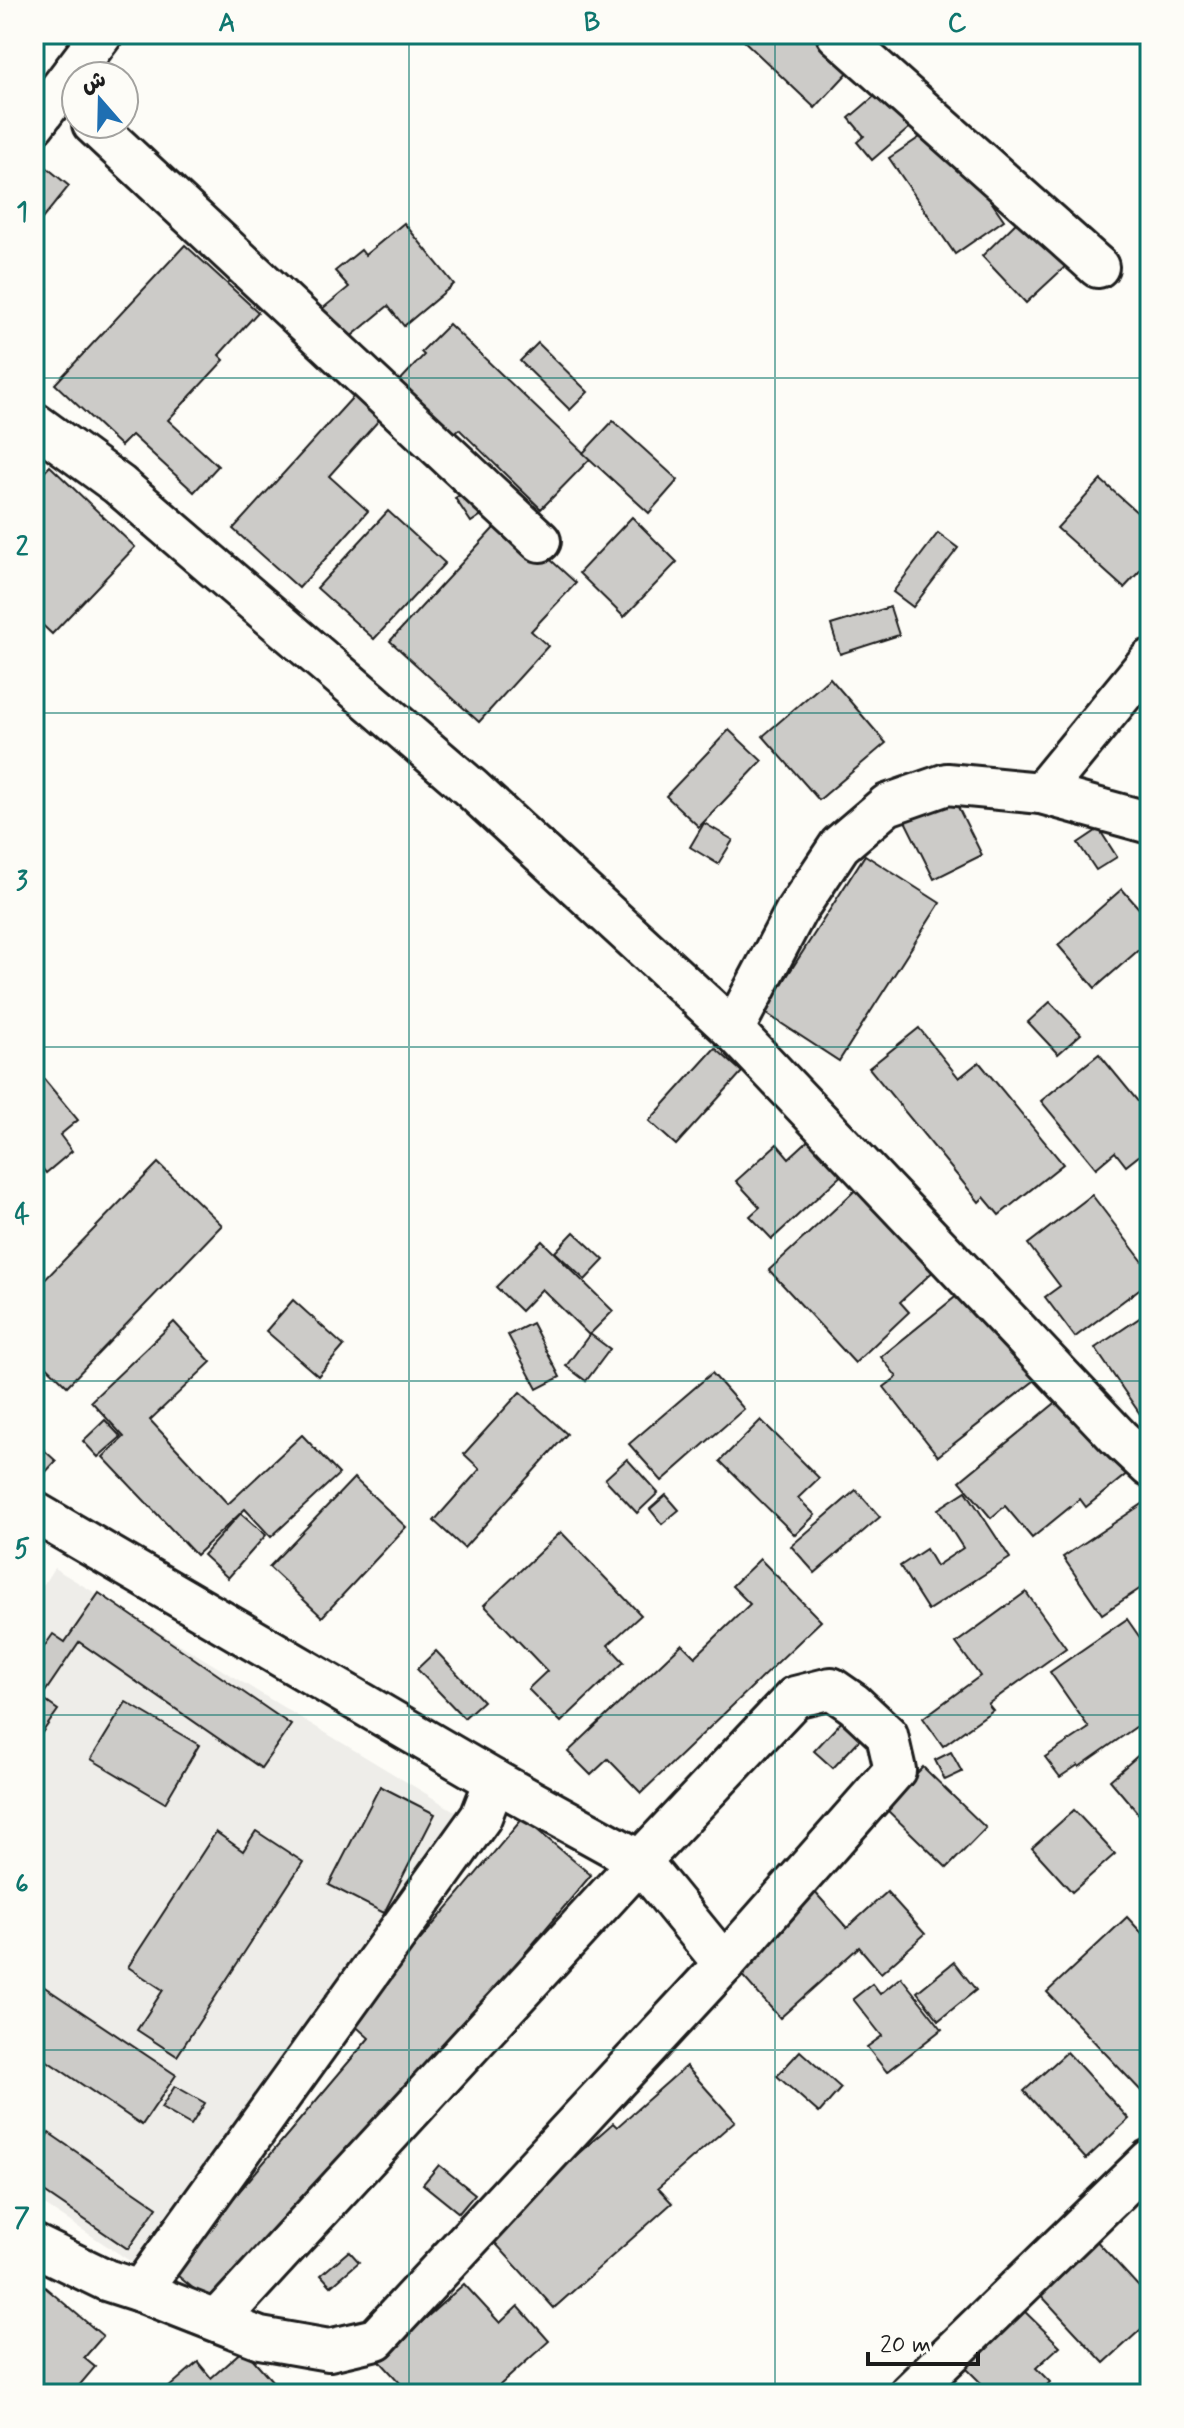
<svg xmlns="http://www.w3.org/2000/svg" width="1184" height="2428" viewBox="0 0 1184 2428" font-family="Mynerve,'Playpen Sans Arabic',sans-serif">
  <rect width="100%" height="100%" fill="#fdfcf7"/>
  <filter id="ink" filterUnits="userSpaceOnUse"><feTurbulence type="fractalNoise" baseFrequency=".0125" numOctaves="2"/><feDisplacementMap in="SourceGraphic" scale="16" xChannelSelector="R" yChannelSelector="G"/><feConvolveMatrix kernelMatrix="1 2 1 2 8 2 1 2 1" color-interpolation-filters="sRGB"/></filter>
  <g filter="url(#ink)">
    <polygon fill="#eeede9" points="54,1568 466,1818 133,2263 34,2198 34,1599"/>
    <g fill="#cccbc8" stroke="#1c1c1c" stroke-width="2">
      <polygon points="745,34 815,34 852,68 815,108 741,38"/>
      <polygon points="884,88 914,124 872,160 857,142 864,136 849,118"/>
      <polygon points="938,125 1004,220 955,254 889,158"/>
      <polygon points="34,157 69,186 34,229"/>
      <polygon points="1022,217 1067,265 1026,303 982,256"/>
      <polygon points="404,223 454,284 404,326 388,306 348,339 322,309 349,287 335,271 361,250 365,255"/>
      <polygon points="185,245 258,312 219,355 224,360 168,420 218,466 194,492 132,435 121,446 55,384"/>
      <polygon points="34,278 47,289 34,305"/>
      <polygon points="449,324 590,459 541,509 459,429 450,437 395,386 424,355 421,352"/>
      <polygon points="538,343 588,392 570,410 520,361"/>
      <polygon points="362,387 388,410 329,476 368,511 299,588 233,529"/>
      <polygon points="613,421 678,480 649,513 583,453"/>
      <polygon points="50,466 135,547 52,634 34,617 34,483"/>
      <polygon points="1101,480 1150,524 1150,560 1124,588 1057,528"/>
      <polygon points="476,485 492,508 471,522 455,498"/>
      <polygon points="388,511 445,563 374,639 317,588"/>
      <polygon points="504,517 576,583 531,631 548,646 479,722 390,641"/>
      <polygon points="632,517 677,562 624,617 579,573"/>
      <polygon points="938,533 958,548 913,607 893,592"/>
      <polygon points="890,607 899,635 840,654 831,625"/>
      <polygon points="830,678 886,743 819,800 763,736"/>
      <polygon points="729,730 762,761 699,827 666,796"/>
      <polygon points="948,787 982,855 934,879 900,811"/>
      <polygon points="704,823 733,840 718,864 690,847"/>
      <polygon points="1099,829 1117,857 1096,870 1078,843"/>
      <polygon points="865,855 940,903 839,1061 764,1012"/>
      <polygon points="1122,889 1150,921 1150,940 1095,988 1058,945"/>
      <polygon points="1050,1002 1081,1034 1058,1054 1028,1022"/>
      <polygon points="919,1028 959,1078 979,1062 1063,1164 999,1215 984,1197 979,1202 869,1068"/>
      <polygon points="715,1048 742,1072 676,1145 649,1121"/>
      <polygon points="1099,1054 1150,1116 1150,1147 1126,1166 1115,1152 1096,1168 1041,1101"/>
      <polygon points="34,1067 78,1120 60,1135 72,1151 46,1173 34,1159"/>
      <polygon points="813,1136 846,1171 772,1239 750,1216 760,1207 736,1181 777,1144 789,1158"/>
      <polygon points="158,1163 222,1225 67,1386 34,1354 34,1291"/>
      <polygon points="862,1184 939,1266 900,1302 909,1312 855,1363 769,1270"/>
      <polygon points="1092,1195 1150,1271 1150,1281 1075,1337 1045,1297 1060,1286 1028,1244"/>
      <polygon points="574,1232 604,1260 585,1280 555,1252"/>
      <polygon points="542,1241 613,1311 589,1335 542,1289 521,1311 496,1287"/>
      <polygon points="964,1290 1039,1377 938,1456 884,1387 897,1377 881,1357"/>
      <polygon points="293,1300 344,1346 318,1376 266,1331"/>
      <polygon points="1150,1311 1150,1412 1142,1417 1095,1348"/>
      <polygon points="174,1322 211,1362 150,1420 228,1504 302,1435 339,1474 271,1537 245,1509 196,1555 103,1457 124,1437 91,1401"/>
      <polygon points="532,1323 560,1377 537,1389 508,1335"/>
      <polygon points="590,1334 610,1349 586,1381 566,1366"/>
      <polygon points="712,1373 744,1409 662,1481 629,1444"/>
      <polygon points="520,1392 567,1434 464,1548 434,1521 480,1469 464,1454"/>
      <polygon points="1065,1395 1129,1472 1086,1507 1080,1499 1032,1538 1005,1506 991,1518 960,1481"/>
      <polygon points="105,1420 121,1437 98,1457 83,1441"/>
      <polygon points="761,1420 819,1478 798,1498 815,1515 795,1535 720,1461"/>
      <polygon points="34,1441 56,1461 40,1478 34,1472"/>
      <polygon points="627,1459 658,1493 637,1513 605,1479"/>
      <polygon points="354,1478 406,1527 322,1617 269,1567"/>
      <polygon points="856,1490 880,1517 815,1573 791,1546"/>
      <polygon points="966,1491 1010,1558 928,1610 900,1566 926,1549 936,1566 963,1548 938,1509"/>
      <polygon points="666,1495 679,1510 662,1524 650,1509"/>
      <polygon points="1150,1499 1148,1534 1150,1582 1102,1614 1063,1557"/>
      <polygon points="241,1513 266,1535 228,1578 203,1555"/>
      <polygon points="561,1532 641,1615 608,1645 624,1662 561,1722 528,1689 547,1671 484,1605"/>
      <polygon points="760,1559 821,1621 641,1793 608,1759 591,1775 568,1752 682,1644 695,1657 750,1604 732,1586"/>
      <polygon points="1026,1592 1066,1648 988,1704 993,1710 943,1746 923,1718 980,1676 956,1643"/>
      <polygon points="99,1593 291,1725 261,1768 79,1642 41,1698 58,1710 34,1744 34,1661 53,1634 65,1642"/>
      <polygon points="1127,1619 1150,1652 1150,1717 1079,1767 1078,1765 1060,1777 1045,1757 1089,1728 1050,1672"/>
      <polygon points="436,1651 483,1701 464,1718 417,1669"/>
      <polygon points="126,1702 199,1745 165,1803 91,1759"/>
      <polygon points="846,1717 865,1734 833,1768 814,1751"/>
      <polygon points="1150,1745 1150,1810 1142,1818 1110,1780"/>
      <polygon points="951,1752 962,1772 945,1780 935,1760"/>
      <polygon points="923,1767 986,1828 947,1868 884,1807"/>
      <polygon points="380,1786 435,1814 384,1913 329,1885"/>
      <polygon points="1074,1810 1115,1854 1072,1892 1032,1848"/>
      <polygon points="523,1818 591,1875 222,2312 172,2271 369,2038 351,2022"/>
      <polygon points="256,1831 303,1862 177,2056 137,2030 163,1990 128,1967 216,1832 243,1851"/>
      <polygon points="813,1890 847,1928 887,1892 925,1934 881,1973 859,1947 780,2018 731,1963"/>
      <polygon points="1127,1917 1150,1942 1150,2088 1144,2094 1047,1992"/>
      <polygon points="954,1962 976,1990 939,2020 917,1992"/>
      <polygon points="901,1977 942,2029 887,2072 867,2047 882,2036 853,1999 872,1984 880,1994"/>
      <polygon points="34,1980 176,2075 142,2125 34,2052"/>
      <polygon points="800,2051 841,2088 819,2113 777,2076"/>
      <polygon points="1067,2052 1129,2119 1086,2159 1024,2091"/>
      <polygon points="686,2066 735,2121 658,2188 672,2203 554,2308 487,2234 613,2123 617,2127"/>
      <polygon points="175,2086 205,2103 191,2125 161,2108"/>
      <polygon points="49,2133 157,2207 128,2249 34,2185 34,2154"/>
      <polygon points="439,2165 475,2194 459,2213 423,2184"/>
      <polygon points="1093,2237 1150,2299 1150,2321 1104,2363 1036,2290"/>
      <polygon points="349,2251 359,2262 331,2286 321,2275"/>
      <polygon points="34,2278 103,2336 84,2358 95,2367 72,2394 34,2394"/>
      <polygon points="464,2284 500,2323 518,2306 549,2341 490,2394 410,2394 379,2360"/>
      <polygon points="1015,2302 1060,2346 1036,2368 1050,2382 1038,2394 992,2394 958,2360"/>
      <polygon points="244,2349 274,2383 262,2394 173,2394 168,2388 198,2362 211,2378"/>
    </g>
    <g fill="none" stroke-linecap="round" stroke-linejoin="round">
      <g stroke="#1c1c1c" stroke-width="46">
        <g id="minor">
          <polyline points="837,34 1098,267"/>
          <polyline points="34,124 102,34"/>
          <polyline points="93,124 540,541"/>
          <polyline points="34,423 119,485 472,789 733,1030 1119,1438 1150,1467"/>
          <polyline points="1041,793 1150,660"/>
          <polyline points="733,1030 796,911 840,845 887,805 947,784 1041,793 1150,823"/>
          <polyline points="34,1512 495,1781 481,1817 140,2291 106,2280 34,2245"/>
          <polyline points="495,1781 640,1861 724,1964"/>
          <polyline points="140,2291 260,2338 329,2350 376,2339 724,1964 895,1770 887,1735 854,1704 831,1688 795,1697 640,1861 217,2321"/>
          <polyline points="909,2394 1150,2160"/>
        </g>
      </g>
      <use href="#minor" stroke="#fdfcf7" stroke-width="40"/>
    </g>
  </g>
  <path fill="none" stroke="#0f766e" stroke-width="2" stroke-opacity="0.55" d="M409 34V2394M775 34V2394M34 378H1150M34 713H1150M34 1047H1150M34 1381H1150M34 1715H1150M34 2050H1150"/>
  <rect width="1184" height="2428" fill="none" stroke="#fdfcf7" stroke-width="88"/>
  <g transform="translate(100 100) rotate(340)"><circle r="38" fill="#fdfcf7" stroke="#a3a29f" stroke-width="2"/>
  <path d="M0-6L14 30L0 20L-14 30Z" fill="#1f6fb2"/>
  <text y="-12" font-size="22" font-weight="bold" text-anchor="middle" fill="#1c1c1c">ش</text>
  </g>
  <path d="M868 2352v12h110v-12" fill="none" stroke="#1c1c1c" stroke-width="4"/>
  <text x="880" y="2352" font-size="24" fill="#1c1c1c" stroke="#fdfcf7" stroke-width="6" paint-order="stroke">20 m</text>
  <rect x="44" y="44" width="1096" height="2340" fill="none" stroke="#0f766e" stroke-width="3"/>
  <g font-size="26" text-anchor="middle" font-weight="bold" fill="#0f766e">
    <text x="227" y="31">A</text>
    <text x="592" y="31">B</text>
    <text x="957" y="31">C</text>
    <text x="22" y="220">1</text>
    <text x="22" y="555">2</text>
    <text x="22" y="889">3</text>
    <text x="22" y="1223">4</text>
    <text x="22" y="1557">5</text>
    <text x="22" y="1892">6</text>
    <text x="22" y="2226">7</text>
  </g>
</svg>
